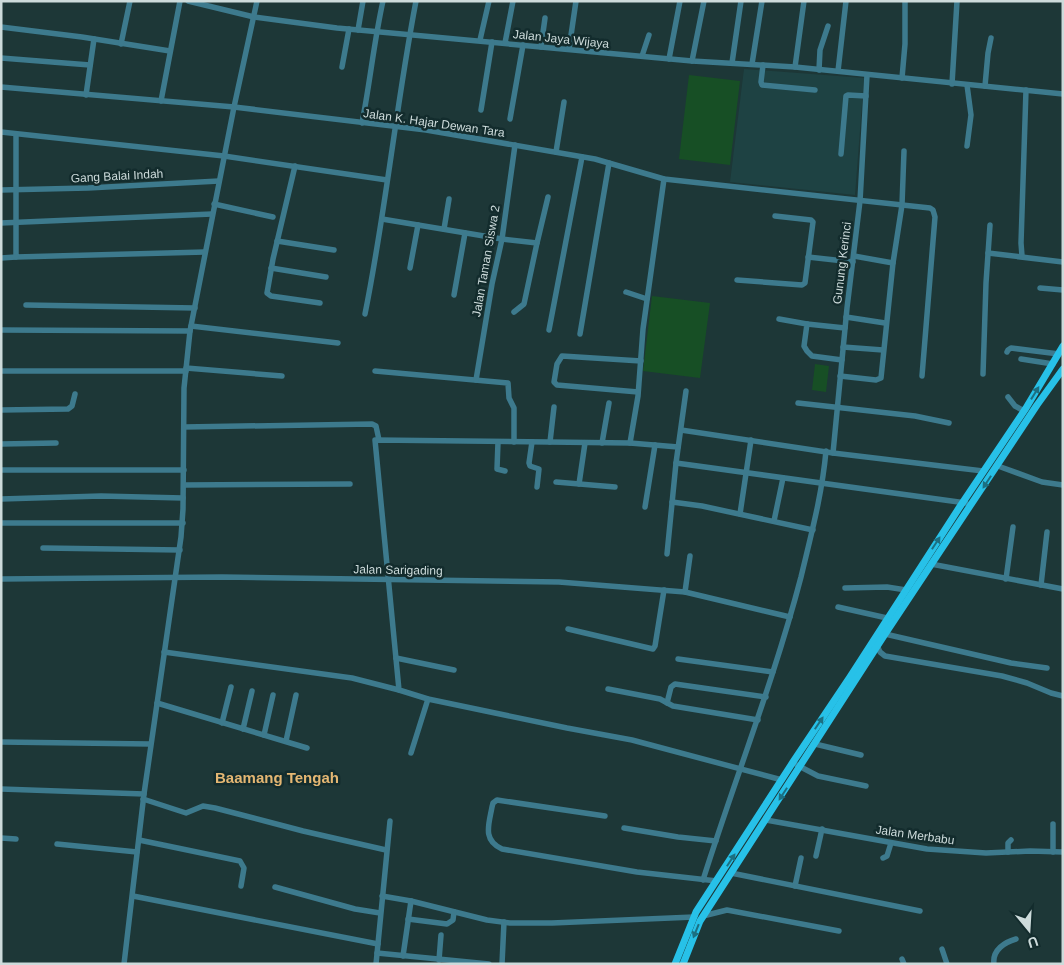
<svg xmlns="http://www.w3.org/2000/svg" width="1064" height="965" viewBox="0 0 1064 965" font-family="Helvetica,sans-serif">
  <rect width="100%" height="100%" fill="#1d3737"/>
  <polygon fill="#1e4243" points="744,69 864,78 855,195 730,182"/>
  <g fill="#174f25">
    <polygon points="689,75 740,81 730,165 679,159"/>
    <polygon points="652,296 710,303 700,378 643,371"/>
    <polygon points="815,364 829,366 826,392 812,390"/>
  </g>
  <g fill="none" stroke-linecap="round" stroke-linejoin="round">
    <g stroke="#3d7a8d" stroke-width="5.5">
      <polyline points="188,1 254,17 337,28 692,61 795,67 1063,94"/>
      <polyline points="1,27 82,37 170,51"/>
      <polyline points="358,30 363,1"/>
      <polyline points="480,40 489,1"/>
      <polyline points="505,43 513,1"/>
      <polyline points="121,44 130,1"/>
      <polyline points="541,47 545,18"/>
      <polyline points="569,49 576,1"/>
      <polyline points="642,56 649,35"/>
      <polyline points="1,58 90,65"/>
      <polyline points="669,59 680,1"/>
      <polyline points="692,61 704,1"/>
      <polyline points="732,63 741,1"/>
      <polyline points="752,64 762,1"/>
      <polyline points="763,65 761,82 762,85 815,90"/>
      <polyline points="342,67 349,29"/>
      <polyline points="795,67 804,1"/>
      <polyline points="819,70 820,50 828,26"/>
      <polyline points="838,71 846,1"/>
      <polyline points="902,78 905,44 905,1"/>
      <polyline points="952,84 957,1"/>
      <polyline points="967,85 971,115 967,146"/>
      <polyline points="985,86 988,53 991,38"/>
      <polyline points="1,87 234,107 426,130 595,159 664,179 930,208 933,210 935,217 922,376"/>
      <polyline points="86,95 94,39"/>
      <polyline points="161,101 180,1"/>
      <polyline points="481,110 492,42"/>
      <polyline points="510,119 523,45"/>
      <path d="M362 123C370 83 374 41 383 1"/>
      <polyline points="1,132 224,156 387,180"/>
      <polyline points="16,134 16,257 205,252"/>
      <polyline points="556,152 564,102"/>
      <polyline points="841,154 846,96 848,95 866,96"/>
      <polyline points="295,166 273,259 267,293 271,296 320,303"/>
      <polyline points="1,190 88,188 219,181"/>
      <polyline points="214,204 273,217"/>
      <polyline points="382,219 502,239 537,243 524,304 514,312"/>
      <polyline points="1,223 212,214"/>
      <polyline points="444,229 449,199"/>
      <polyline points="277,241 334,250"/>
      <polyline points="537,243 548,197"/>
      <polyline points="988,253 1063,262"/>
      <polyline points="854,256 893,263"/>
      <polyline points="1022,256 1021,243 1026,90"/>
      <polyline points="808,257 853,262"/>
      <polyline points="1,258 16,257"/>
      <polyline points="271,268 326,277"/>
      <polyline points="410,268 418,225"/>
      <polyline points="737,280 802,285 805,283 813,222 811,220 775,216"/>
      <polyline points="1040,288 1063,290"/>
      <polyline points="626,292 647,299"/>
      <polyline points="454,295 465,233"/>
      <polyline points="26,305 195,308"/>
      <path d="M365 314C386 210 396 105 416 1"/>
      <polyline points="846,317 885,323"/>
      <polyline points="779,319 807,324 804,346 807,351 812,356 842,360"/>
      <polyline points="807,324 845,328"/>
      <polyline points="191,326 338,343"/>
      <polyline points="1,330 190,331"/>
      <polyline points="549,330 582,157"/>
      <polyline points="580,334 609,163"/>
      <polyline points="843,347 883,350"/>
      <polyline points="1007,352 1008,350 1011,348 1059,354"/>
      <polyline points="1021,359 1053,364"/>
      <polyline points="186,368 282,376"/>
      <polyline points="1,371 186,371"/>
      <polyline points="375,371 508,383 509,398 514,408 514,442"/>
      <polyline points="983,374 986,283 990,225"/>
      <polyline points="840,376 876,380 881,378 893,263 902,205 904,151"/>
      <polyline points="476,380 492,284 502,239 515,145"/>
      <polyline points="638,392 557,385 554,382 557,364 562,356 641,361"/>
      <polyline points="1008,397 1015,406 1024,411"/>
      <polyline points="798,403 915,416 949,423"/>
      <polyline points="1,410 68,409 72,406 75,394"/>
      <polyline points="184,427 372,424 376,426 379,440"/>
      <polyline points="681,430 833,453 983,471"/>
      <polyline points="498,442 497,469 505,471"/>
      <polyline points="532,442 529,463 530,466 539,469 537,487"/>
      <polyline points="550,442 554,407"/>
      <polyline points="602,443 609,403"/>
      <polyline points="630,443 638,396 643,329 664,179"/>
      <polyline points="1,444 56,443"/>
      <polyline points="678,447 630,443 375,440 399,690 428,699 567,728 632,740 782,780"/>
      <polyline points="833,453 847,308 860,201 867,75"/>
      <polyline points="676,463 966,503"/>
      <polyline points="998,466 1042,482 1063,485"/>
      <polyline points="1,470 184,470"/>
      <polyline points="556,482 615,487"/>
      <polyline points="579,484 585,443"/>
      <polyline points="184,485 350,484"/>
      <polyline points="1,499 101,496 183,498"/>
      <polyline points="672,502 702,506 813,530"/>
      <polyline points="645,507 655,445"/>
      <polyline points="740,514 751,440"/>
      <polyline points="774,521 783,478"/>
      <polyline points="1,523 183,523"/>
      <polyline points="43,548 180,550"/>
      <polyline points="667,554 676,463 686,391"/>
      <polyline points="931,564 1063,589"/>
      <polyline points="1,579 222,577 559,582 685,592 790,617"/>
      <polyline points="1006,579 1013,527"/>
      <polyline points="1041,585 1047,532"/>
      <polyline points="845,588 887,587 906,590"/>
      <polyline points="685,592 690,556"/>
      <polyline points="838,607 887,618"/>
      <polyline points="568,629 653,649 655,646 664,590"/>
      <polyline points="885,634 1011,663 1047,668"/>
      <polyline points="877,645 880,652 885,656 1002,676 1027,683 1051,693 1063,696"/>
      <polyline points="164,652 352,678 399,690"/>
      <polyline points="396,658 454,670"/>
      <polyline points="678,659 773,672"/>
      <polyline points="608,689 660,699 673,706 758,720"/>
      <polyline points="157,703 307,748"/>
      <polyline points="667,703 671,687 675,684 766,697"/>
      <polyline points="222,723 231,687"/>
      <polyline points="243,729 252,691"/>
      <polyline points="264,735 273,695"/>
      <polyline points="286,741 296,695"/>
      <polyline points="1,742 150,744"/>
      <polyline points="815,744 861,755"/>
      <polyline points="411,753 428,699"/>
      <polyline points="797,765 818,776 866,786"/>
      <polyline points="1,789 144,794"/>
      <polyline points="143,799 186,813 203,806 215,808 303,831 386,850"/>
      <path d="M605 816 497 800 493 803 492 807C489 824 482 840 502 849L637 872 717 881"/>
      <polyline points="766,820 927,849 986,853 1030,851 1063,852"/>
      <polyline points="624,828 678,837 716,841"/>
      <polyline points="1,838 16,839"/>
      <polyline points="139,840 240,861 244,868 241,886"/>
      <polyline points="57,844 137,852"/>
      <polyline points="1008,852 1008,843 1011,840"/>
      <polyline points="1053,852 1053,824"/>
      <polyline points="816,856 822,829"/>
      <polyline points="883,858 887,856 891,843"/>
      <polyline points="731,873 920,911"/>
      <path d="M703 880C735 779 774 680 801 577 811 535 822 495 826 451"/>
      <polyline points="795,886 801,858"/>
      <polyline points="275,887 355,909 380,913"/>
      <polyline points="133,896 378,944"/>
      <polyline points="382,896 411,901 487,920 510,923 552,923 694,917"/>
      <polyline points="703,916 727,910 839,931"/>
      <polyline points="408,919 447,924 453,920 454,912"/>
      <polyline points="942,949 947,964"/>
      <polyline points="377,953 489,964"/>
      <polyline points="403,956 411,901"/>
      <polyline points="902,959 904,964"/>
      <polyline points="439,960 441,935"/>
      <polyline points="124,964 144,794 181,537 183,509 184,388 190,331 234,107 257,1"/>
      <polyline points="376,964 390,821"/>
      <polyline points="502,964 504,922"/>
      <path d="M994 964C992 950 1005 942 1016 939"/>
    </g>
    <g stroke="#27c1e8" stroke-width="7">
      <polyline points="675,964 696,912 793,762 850,677 959,508 1026,408 1063,346"/>
      <polyline points="683,964 700,921 885,634 1037,405 1063,369"/>
    </g>
  </g>
  <defs><path id="oneway-solid" d="M-6-.8H1V-3.2L6.5 0L1 3.2V.8H-6Z" transform="scale(1.25)"/></defs>
  <g fill="#1c6f81">
    <use href="#oneway-solid" transform="translate(1035 393) rotate(-58)"/>
    <use href="#oneway-solid" transform="translate(987 482) rotate(123)"/>
    <use href="#oneway-solid" transform="translate(936 543) rotate(-57)"/>
    <use href="#oneway-solid" transform="translate(819 723) rotate(-56)"/>
    <use href="#oneway-solid" transform="translate(783 794) rotate(123)"/>
    <use href="#oneway-solid" transform="translate(731 860) rotate(-57)"/>
    <use href="#oneway-solid" transform="translate(696 931) rotate(112)"/>
  </g>
  <g text-anchor="middle" stroke-width="5" stroke-linejoin="round" paint-order="stroke">
    <g font-size="12" fill="#cddbdb" stroke="#132c2d">
      <text transform="translate(561 39) rotate(6)" y="4">Jalan Jaya Wijaya</text>
      <text transform="translate(434 123) rotate(8)" y="4">Jalan K. Hajar Dewan Tara</text>
      <text transform="translate(117 176) rotate(-3)" y="4">Gang Balai Indah</text>
      <text transform="translate(486 261) rotate(-80)" y="4">Jalan Taman Siswa 2</text>
      <text transform="translate(842 263) rotate(-83)" y="4">Gunung Kerinci</text>
      <text transform="translate(398 570) rotate(1)" y="4">Jalan Sarigading</text>
      <text transform="translate(915 835) rotate(8)" y="4">Jalan Merbabu</text>
    </g>
    <g font-size="15" font-weight="bold" fill="#e4b773" stroke="#132c2d">
      <text x="277" y="783">Baamang Tengah</text>
    </g>
  </g>
  <rect width="1064" height="965" fill="none" stroke="#cddbdb" stroke-width="5"/>
  <g transform="translate(1029 930) rotate(162)" stroke="#132c2d" stroke-width="4" paint-order="stroke">
  <path d="M0-4L9 19L0 12L-9 19Z" fill="#cddbdb"/>
  <text y="-8" font-size="14" font-weight="bold" text-anchor="middle" fill="#cddbdb">U</text>
  </g>
</svg>
